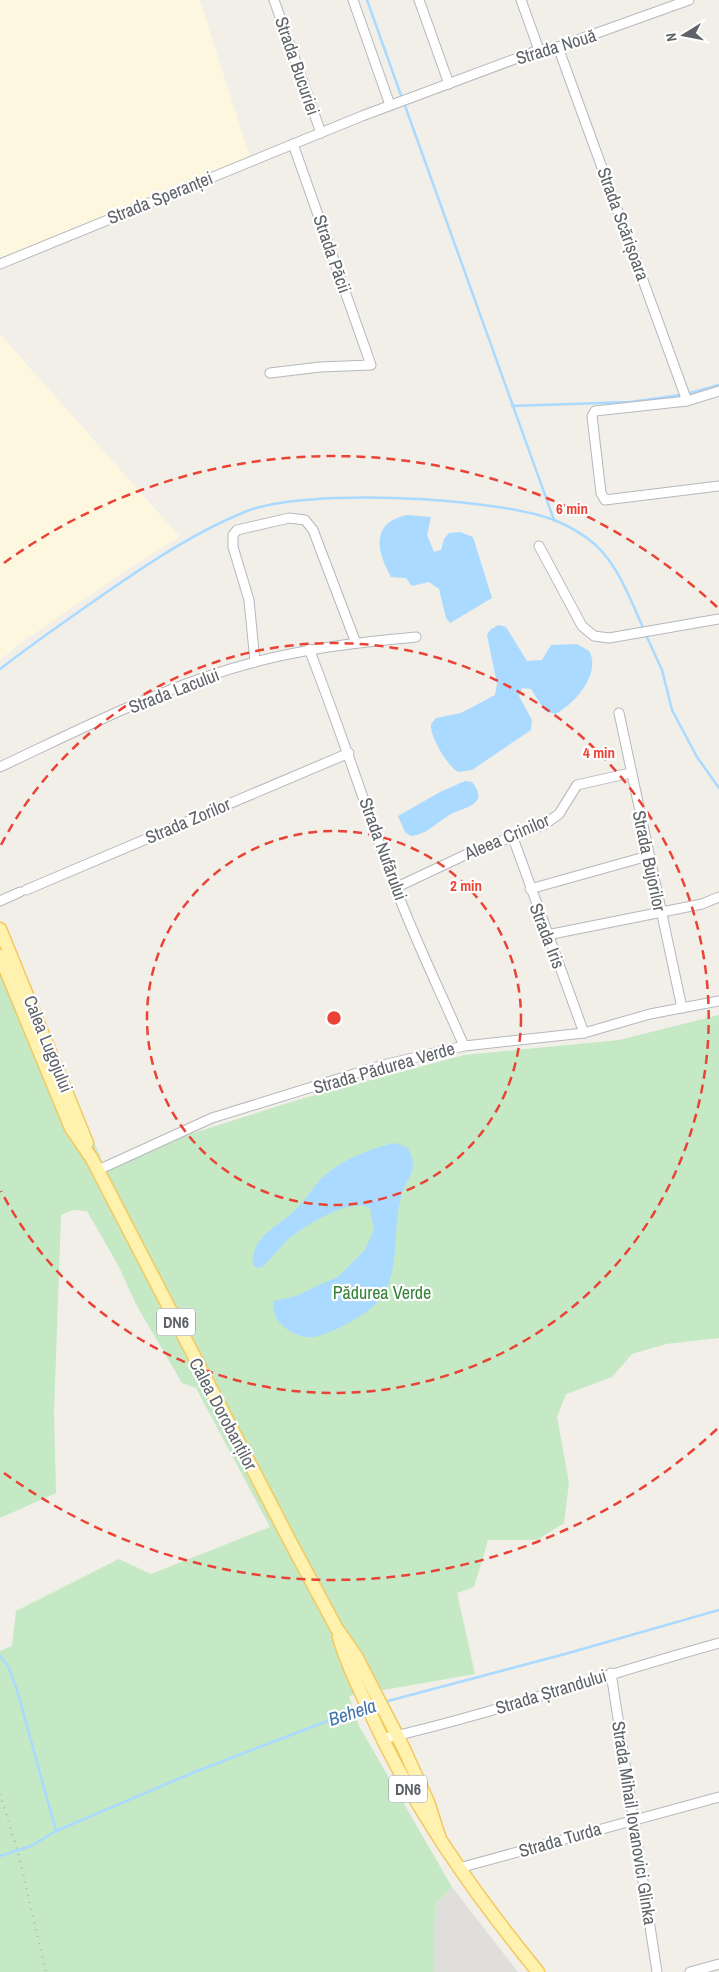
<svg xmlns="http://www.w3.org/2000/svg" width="719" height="1972" viewBox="0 0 719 1972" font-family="'Archivo Narrow',sans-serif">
  <rect width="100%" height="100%" fill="#f1efe8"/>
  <g fill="#fef7e0">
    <polygon points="0,0 200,0 251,161 0,264"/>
    <polygon points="0,334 180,537 134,565 25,640 0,660"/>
  </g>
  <polygon fill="#e0deda" points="452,1887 518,1972 434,1972 435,1905"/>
  <polygon fill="#c5e8c5" points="0,922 106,1170 190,1134 304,1098 464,1055 619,1040 719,1015 719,1338 666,1344 632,1354 612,1377 566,1394 557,1417 569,1483 564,1523 537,1540 488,1540 474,1587 457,1593 475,1674 349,1696 359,1726 452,1887 435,1905 434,1972 0,1972 0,1651 12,1646 16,1611 119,1559 151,1574 270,1527 196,1388 182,1383 137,1306 119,1267 87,1211 73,1210 61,1215 54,1413 56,1493 0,1518"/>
  <g fill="#aadaff">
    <path d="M406 515 431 517 427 535 434 552 441 550 444 539 449 533 460 532 473 537 492 598 450 623 446 618 439 589 429 582 412 586 406 578 391 577C377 551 370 524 406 515Z"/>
    <path d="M498 625 506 627 527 661 542 660 551 645 577 644 589 651C602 673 574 705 555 714L545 711 531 689 522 688 519 696 532 720 531 730 472 770 458 772C448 767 429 735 431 724L436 718 461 713 495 695 497 684 487 635 490 630Z"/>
    <path d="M465 781 472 782C492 807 460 807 448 816 435 824 427 834 411 836L405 832 398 816 440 792Z"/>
    <path d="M394 1143 407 1147C421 1171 407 1175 401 1197 392 1229 401 1267 382 1297 372 1312 331 1335 313 1337 294 1339 269 1321 274 1301L296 1296 339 1276 364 1251 374 1230 370 1208C351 1197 308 1224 292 1236 280 1245 273 1258 262 1267L257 1268 253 1265C250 1239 276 1227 292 1213 304 1203 311 1189 322 1178 341 1160 369 1149 394 1143Z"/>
  </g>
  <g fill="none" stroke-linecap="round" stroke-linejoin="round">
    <g stroke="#aadaff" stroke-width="2.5">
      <polyline points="367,0 402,98"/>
      <polyline points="404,103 554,520"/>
      <polyline points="690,393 719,385"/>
      <polyline points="512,406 630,402 681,395"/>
      <polyline points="646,635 662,670 672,710 697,757 719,788"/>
      <path d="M0 669C35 642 71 617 107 592 152 561 197 531 247 511 306 488 494 497 554 520 565 524 577 531 587 538 616 558 630 599 644 630"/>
      <polyline points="0,1656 8,1666 17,1690 56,1831"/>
      <polyline points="384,1702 565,1654 719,1610"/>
      <polyline points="0,1856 31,1846 56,1831 192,1773 364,1707"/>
    </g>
    <g stroke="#b5b8bc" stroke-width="11">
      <g id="minor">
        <polyline points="274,0 321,133"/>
        <polyline points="353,0 390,105"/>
        <polyline points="419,0 449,84"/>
        <polyline points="521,0 539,50"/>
        <polyline points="558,47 687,401"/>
        <polyline points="0,264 362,116 539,50 558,47 689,0"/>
        <polyline points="270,373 320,367 371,365 293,144"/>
        <polyline points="719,391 687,401 595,411 592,416 601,493 605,500 719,486"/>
        <polyline points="539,546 582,626 594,636 609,638 719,619"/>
        <path d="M309 649C340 728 366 809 396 889 416 942 441 993 464 1046"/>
        <polyline points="255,662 249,600 233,547 233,535 237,530 289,518 305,520 313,530 356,643"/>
        <polyline points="619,713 682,1008"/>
        <path d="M0 767C83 728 166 685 255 662 308 648 362 642 416 637"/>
        <polyline points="513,838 584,1033"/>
        <polyline points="395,888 465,855 545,824 559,814 577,785 630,773"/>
        <polyline points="530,889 648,856"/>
        <polyline points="26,890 349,753"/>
        <polyline points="0,901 20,892"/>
        <polyline points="547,935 702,904 719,897"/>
        <polyline points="98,1170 212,1118 383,1065 464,1046 584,1033 650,1014 719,1001"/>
        <polyline points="611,1673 657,1972"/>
        <path d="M382 1739C496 1713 606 1674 719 1643"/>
        <polyline points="459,1868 719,1797"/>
        <polyline points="690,1972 719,1964"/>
      </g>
    </g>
    <g stroke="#f2c960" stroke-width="15">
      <g id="primary">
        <polyline points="0,929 87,1143"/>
        <polyline points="0,956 71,1128 92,1159 292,1545 337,1629 356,1656 404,1749 428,1802 439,1836"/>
        <path d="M339 1637C346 1663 358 1686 369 1710 412 1806 472 1891 538 1972"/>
      </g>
    </g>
    <use href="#minor" stroke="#fff" stroke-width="9"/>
    <use href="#primary" stroke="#fff2af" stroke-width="12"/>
    <polyline stroke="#b6b7b8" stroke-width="2.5" stroke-dasharray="1 6" stroke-linecap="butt" points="0,1794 19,1856 46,1972"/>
  </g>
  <g fill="none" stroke="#ea4335" stroke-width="2.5" stroke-dasharray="9 6">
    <circle cx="334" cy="1018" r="187"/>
    <path d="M1 845A375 375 0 1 1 1 1191"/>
    <path d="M717 1429A562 562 0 0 1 4 1473M4 563A562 562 0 0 1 717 607"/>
  </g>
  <g text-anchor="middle" stroke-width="4.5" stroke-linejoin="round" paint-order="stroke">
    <g fill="#fff" stroke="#8f9295" stroke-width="1">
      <rect x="157" y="1308.5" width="38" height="27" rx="4"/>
      <rect x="389" y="1775.5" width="38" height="27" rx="4"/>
    </g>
    <g font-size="16" font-weight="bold" fill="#5f6368">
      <text x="176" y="1328">DN6</text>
      <text x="408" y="1795">DN6</text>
    </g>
    <g font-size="18" fill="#5f6368" stroke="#fff">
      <text transform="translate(556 47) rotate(-17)" y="6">Strada Nouă</text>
      <text transform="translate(297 66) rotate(71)" y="6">Strada Bucuriei</text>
      <text transform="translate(160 198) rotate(-22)" y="6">Strada Speranței</text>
      <text transform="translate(623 224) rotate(70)" y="6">Strada Scărișoara</text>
      <text transform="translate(332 254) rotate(71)" y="6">Strada Păcii</text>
      <text transform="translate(174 691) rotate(-21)" y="6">Strada Lacului</text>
      <text transform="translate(188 821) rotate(-23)" y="6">Strada Zorilor</text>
      <text transform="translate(507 837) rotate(-23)" y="6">Aleea Crinilor</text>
      <text transform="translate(383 849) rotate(70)" y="6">Strada Nufărului</text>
      <text transform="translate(649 861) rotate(78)" y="6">Strada Bujorilor</text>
      <text transform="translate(547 936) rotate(69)" y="6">Strada Iris</text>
      <text transform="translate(48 1044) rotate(68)" y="6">Calea Lugojului</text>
      <text transform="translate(384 1068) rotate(-16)" y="6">Strada Pădurea Verde</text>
      <text transform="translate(223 1414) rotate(62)" y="6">Calea Dorobanților</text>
      <text transform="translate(551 1692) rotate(-17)" y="6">Strada Ștrandului</text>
      <text transform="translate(634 1823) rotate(81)" y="6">Strada Mihail Iovanovici Glinka</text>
      <text transform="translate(560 1840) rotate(-16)" y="6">Strada Turda</text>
    </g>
    <g font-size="18" fill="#348238" stroke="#fff">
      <text x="382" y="1299">Pădurea Verde</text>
    </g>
    <g font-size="19" font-style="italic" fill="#4174aa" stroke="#fff">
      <text transform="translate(352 1712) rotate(-18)" y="7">Behela</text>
    </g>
  </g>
  <circle cx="334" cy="1018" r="8" fill="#ea4335" stroke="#fff" stroke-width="2.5"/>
  <g font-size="15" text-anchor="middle" font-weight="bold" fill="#ea4335" stroke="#fff" stroke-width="4.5" stroke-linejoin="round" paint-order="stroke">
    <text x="572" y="514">6 min</text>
    <text x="599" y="758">4 min</text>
    <text x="466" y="891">2 min</text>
  </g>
  <g transform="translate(684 35) rotate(260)" stroke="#ffffff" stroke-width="4" paint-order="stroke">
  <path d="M0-4L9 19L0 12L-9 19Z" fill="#5f6368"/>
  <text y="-8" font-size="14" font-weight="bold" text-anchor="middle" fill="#5f6368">N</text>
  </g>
</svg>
